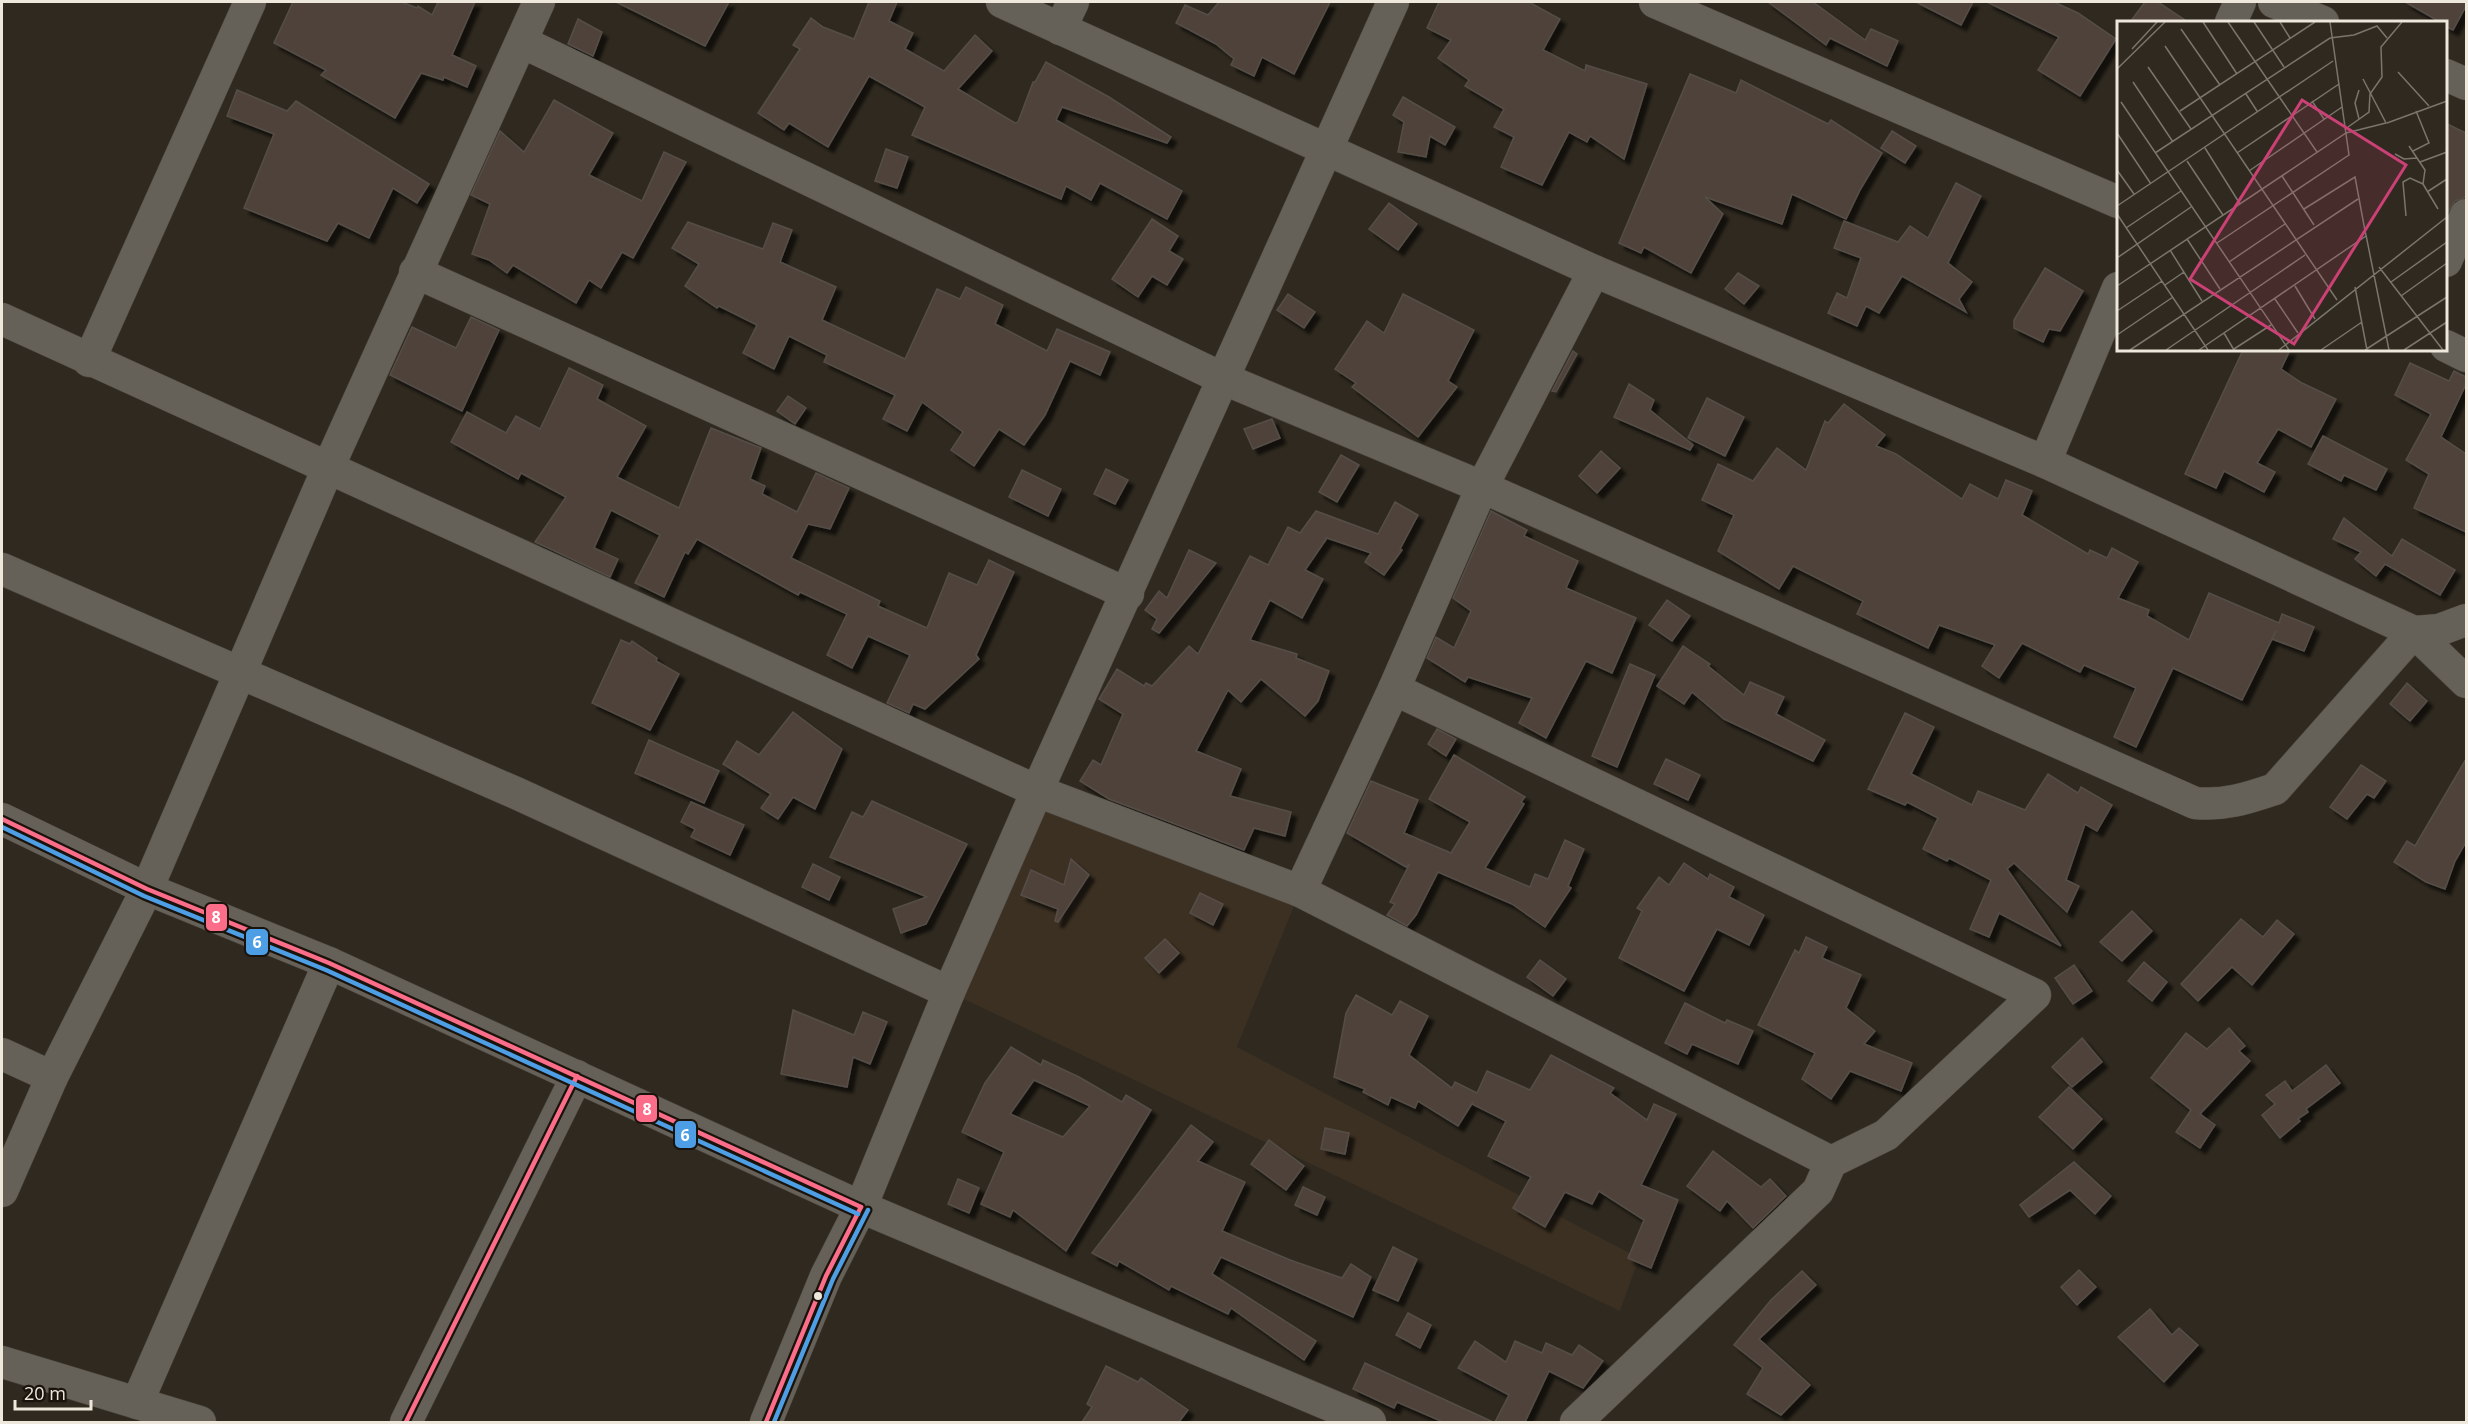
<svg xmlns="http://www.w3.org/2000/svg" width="2468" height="1424" viewBox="0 0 2468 1424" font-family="'Open Sans',sans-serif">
  <defs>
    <filter id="shadow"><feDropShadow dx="5.5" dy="5.5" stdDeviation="1.5" flood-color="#0009"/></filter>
  </defs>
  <rect width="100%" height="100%" fill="#2f291f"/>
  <polygon fill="#3c3022" points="1037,791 1300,891 1237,1047 1639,1258 1620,1311 949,992"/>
  <g fill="#50433a" stroke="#544e47" stroke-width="1.5" fill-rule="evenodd" filter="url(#shadow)">
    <polygon points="293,2 402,2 417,8 418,6 432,15 438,2 475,2 452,55 476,66 467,87 444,77 443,80 421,73 395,118 321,75 326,70 274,43"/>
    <polygon points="616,2 729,2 705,46"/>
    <polygon points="869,2 897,2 889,21 913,33 905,49 944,71 975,35 992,51 958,89 1015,123 1018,122 1033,82 1035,82 1046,62 1109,97 1171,137 1167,143 1062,107 1056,120 1182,191 1167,219 1100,183 1091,200 1066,186 1061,199 912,135 925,107 869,76 828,147 789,123 784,130 758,113 800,49 793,45 811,18 823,27 854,39"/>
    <polygon points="1219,2 1330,2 1294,74 1262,57 1254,76 1231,65 1234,59 1216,44 1176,23 1185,5 1208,15"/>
    <polygon points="1439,2 1529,2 1560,19 1543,50 1585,71 1586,65 1647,84 1624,159 1590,136 1587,142 1569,132 1542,185 1501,167 1514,137 1494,127 1504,109 1465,86 1469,80 1438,58 1451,40 1427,28"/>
    <polygon points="1768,2 1813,2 1865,40 1871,29 1898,41 1887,66 1830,38 1826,45"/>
    <polygon points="1916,2 1973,2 1961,25"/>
    <polygon points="1987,2 2054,2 2078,13 2116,39 2080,96 2038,70 2059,37"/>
    <polygon points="2145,2 2158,2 2188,22 2130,22"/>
    <polygon points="2405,2 2466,2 2466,6 2453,30 2445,26 2445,22 2440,22"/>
    <polygon points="578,19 602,32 593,56 568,44"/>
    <polygon points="1690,74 1736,93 1741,80 1828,124 1831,120 1882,153 1860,190 1846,219 1792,194 1782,224 1705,197 1723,214 1691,273 1644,247 1641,253 1619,243"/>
    <polygon points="237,90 287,111 296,101 429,184 417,203 393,188 369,238 338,223 327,241 244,208 274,134 227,116"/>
    <polygon points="1403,97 1455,127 1445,145 1430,136 1426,157 1398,152 1404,122 1393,115"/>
    <polygon points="554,100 613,133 589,175 642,201 664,152 686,162 633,258 622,252 601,288 589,280 576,303 513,265 507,273 489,260 472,254 490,204 471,195 500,131 524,152"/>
    <polygon points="2445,123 2466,133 2466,197 2455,201 2445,217"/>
    <polygon points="1892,131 1916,146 1905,163 1881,148"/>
    <polygon points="886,149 908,157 897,188 875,181"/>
    <polygon points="1956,183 1981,196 1948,263 1972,282 1959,299 1966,312 1902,276 1879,313 1866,306 1857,326 1828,313 1837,293 1847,298 1861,258 1834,248 1844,221 1898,242 1910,226 1928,238"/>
    <polygon points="1389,203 1417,224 1398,250 1369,229"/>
    <polygon points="1152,219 1178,236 1169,251 1183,259 1167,285 1152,276 1138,297 1112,279"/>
    <polygon points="688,222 763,249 773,223 792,230 780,262 836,287 822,320 905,359 937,289 960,299 966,287 1003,305 995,324 1047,351 1057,329 1110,352 1100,375 1070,361 1045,415 1024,445 999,429 974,466 951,450 963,432 922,402 907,431 883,419 895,395 824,362 827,355 789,336 774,369 743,353 757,325 719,306 717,308 685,286 699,264 672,248"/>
    <polygon points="2045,268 2083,291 2060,331 2049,329 2043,342 2014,328 2014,320"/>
    <polygon points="1738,273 1759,286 1744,304 1725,289"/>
    <polygon points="1288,294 1315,312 1304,328 1277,310"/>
    <polygon points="1403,294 1474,330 1448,381 1457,387 1418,437 1352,387 1356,383 1335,369 1367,321 1384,333"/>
    <polygon points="471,317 499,330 462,411 390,375 412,327 456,348"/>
    <polygon points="2243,350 2290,350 2281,369 2302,383 2336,399 2311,447 2278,429 2257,463 2275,472 2264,492 2224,471 2216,488 2185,474"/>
    <polygon points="1573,351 1577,354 1556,392 1552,391"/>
    <polygon points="2410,363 2449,381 2454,371 2466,377 2466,384 2441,437 2466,454 2466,532 2414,508 2429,474 2406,460 2431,414 2395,395"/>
    <polygon points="569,368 603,385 597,399 646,426 617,477 679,508 711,428 761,448 750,479 765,486 762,494 797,512 816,473 849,488 830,529 808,524 791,558 880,601 878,606 927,628 949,573 977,585 989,560 1014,572 976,655 979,659 925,709 913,704 909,713 887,703 910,655 868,636 852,668 827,655 847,614 800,592 798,595 697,539 688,554 685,552 664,597 635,583 660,535 611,510 594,548 618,559 610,577 535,542 566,497 521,473 518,479 451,442 467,412 506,433 516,416 540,429"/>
    <polygon points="1629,384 1654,400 1650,410 1693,445 1690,450 1614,417"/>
    <polygon points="788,396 806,408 795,424 777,411"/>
    <polygon points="1707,398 1744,417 1725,456 1688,438"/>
    <polygon points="1844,404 1885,435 1876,446 1896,454 1962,499 1970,484 1998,499 2006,480 2032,491 2022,515 2088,554 2090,550 2107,558 2112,548 2138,562 2118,598 2149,610 2147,616 2189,640 2209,593 2279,623 2282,614 2314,627 2304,651 2272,639 2276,631 2242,700 2173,668 2136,747 2114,737 2136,688 2084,665 2080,672 2022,643 1999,678 1982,666 1995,645 1939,625 1928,648 1857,614 1863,601 1793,566 1779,589 1718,551 1734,515 1702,500 1718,464 1753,481 1777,448 1806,470 1825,421 1828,423"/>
    <polygon points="1272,419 1280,438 1253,449 1244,429"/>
    <polygon points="2323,436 2387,469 2376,490 2344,475 2341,481 2308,464"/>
    <polygon points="1601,451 1620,468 1597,493 1579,476"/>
    <polygon points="1341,455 1359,465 1337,502 1319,492"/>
    <polygon points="1106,469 1128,480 1115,504 1094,494"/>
    <polygon points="1022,470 1061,489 1048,516 1009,497"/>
    <polygon points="1395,502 1418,515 1400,549 1402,550 1384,575 1365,562 1371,553 1327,538 1305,570 1323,579 1302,618 1270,600 1250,640 1297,654 1296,658 1329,671 1318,701 1305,716 1261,679 1241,702 1228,690 1196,751 1241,769 1230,796 1291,812 1285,836 1254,828 1244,850 1109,799 1080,781 1093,760 1101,765 1123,714 1099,699 1117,669 1144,686 1146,683 1152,686 1189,646 1198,654 1250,556 1268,565 1288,527 1300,533 1316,511 1378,534"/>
    <polygon points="1491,511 1527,530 1524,536 1578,561 1566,588 1636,618 1612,673 1586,661 1546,738 1519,723 1532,698 1468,677 1465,682 1427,658 1436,637 1454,648 1471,611 1453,598"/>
    <polygon points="2344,518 2392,556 2402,539 2455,570 2440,595 2385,564 2376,576 2355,559 2361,552 2333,539"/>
    <polygon points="1189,550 1216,563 1159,633 1152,629 1157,619 1145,610 1159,591 1167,598"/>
    <polygon points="1667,600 1690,616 1672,641 1649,625"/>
    <polygon points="621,640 630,644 632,641 657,658 656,661 679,674 650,730 592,703"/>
    <polygon points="1683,646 1710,664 1708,666 1744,695 1750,682 1784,697 1776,714 1825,740 1813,761 1724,719 1692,692 1684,704 1657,686"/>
    <polygon points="1630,664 1655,675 1617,767 1592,756"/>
    <polygon points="2407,683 2427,701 2410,721 2390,704"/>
    <polygon points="793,712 842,749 815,809 793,797 778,819 761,808 771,794 723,764 737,741 759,755"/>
    <polygon points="1905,713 1934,727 1911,774 1972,805 1978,791 2025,810 2048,774 2078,793 2081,787 2112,805 2097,831 2085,824 2066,880 2079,886 2067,912 2014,863 2007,869 2061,946 1999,913 1989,937 1970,929 1991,880 1949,858 1947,861 1923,849 1938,818 1907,802 1905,805 1868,789"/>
    <polygon points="1437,729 1456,739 1446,756 1428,744"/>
    <polygon points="649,740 719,771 704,803 635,773"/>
    <polygon points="1454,755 1525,797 1521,802 1524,804 1485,868 1530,887 1535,874 1548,879 1565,840 1584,849 1568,886 1571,888 1545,927 1512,904 1438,872 1416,915 1407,926 1387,915 1395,904 1390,902 1409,865 1406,867 1347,833 1371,781 1418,800 1404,833 1451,853 1470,822 1429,799"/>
    <polygon points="1666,759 1700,775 1688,800 1654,784"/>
    <polygon points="2466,759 2466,842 2455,861 2445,889 2426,882 2394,862 2407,841 2415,846"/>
    <polygon points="2361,765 2386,781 2374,798 2367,794 2347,819 2330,807"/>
    <polygon points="872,801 967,844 926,924 901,933 893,909 927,897 830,857 852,812 863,817"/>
    <polygon points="691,802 744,825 730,855 691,837 695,829 681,822"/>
    <polygon points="1071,859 1089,875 1058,922 1055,921 1058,909 1021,895 1031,870 1064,885"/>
    <polygon points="1684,863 1708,879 1710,874 1734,887 1729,897 1764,915 1749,945 1717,929 1684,991 1619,958 1642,911 1637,908 1659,877 1669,885"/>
    <polygon points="813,864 840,877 829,900 802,887"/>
    <polygon points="1200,893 1223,904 1213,925 1190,913"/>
    <polygon points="2132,911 2152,931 2122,961 2100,942"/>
    <polygon points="2241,919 2263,937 2277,920 2294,934 2252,985 2232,967 2198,1001 2181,984"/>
    <polygon points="1806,937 1827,947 1822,958 1861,975 1846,1008 1875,1031 1864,1044 1912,1063 1901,1091 1850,1071 1831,1099 1802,1079 1815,1053 1758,1025 1795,950 1799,953"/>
    <polygon points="1165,939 1179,953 1159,973 1145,958"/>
    <polygon points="1540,960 1566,979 1553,996 1527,977"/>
    <polygon points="2144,962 2167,982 2152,1001 2128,981"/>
    <polygon points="2074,965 2092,991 2073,1004 2055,978"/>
    <polygon points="1356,995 1392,1015 1400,1001 1428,1016 1409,1055 1452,1088 1455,1082 1477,1093 1487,1071 1530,1090 1551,1055 1614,1088 1610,1093 1647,1120 1654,1104 1676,1114 1641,1185 1678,1200 1651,1268 1628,1258 1644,1220 1599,1191 1592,1204 1565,1192 1545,1227 1513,1208 1531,1177 1488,1156 1506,1121 1472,1104 1473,1102 1458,1126 1418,1101 1415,1108 1391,1097 1388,1105 1363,1092 1365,1089 1334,1077 1346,1013"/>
    <polygon points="1685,1003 1725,1023 1727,1020 1753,1031 1738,1064 1692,1044 1687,1054 1665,1043"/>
    <polygon points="793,1010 854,1035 863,1012 887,1022 870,1064 853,1057 847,1087 781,1074"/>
    <polygon points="2229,1028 2245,1046 2239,1051 2250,1061 2200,1114 2215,1125 2200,1148 2176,1132 2191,1110 2151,1078 2186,1033 2207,1049"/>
    <polygon points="2082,1038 2102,1062 2072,1087 2052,1067"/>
    <path d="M1011 1047 1041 1065 1043 1060 1079 1077 1122 1102 1126 1095 1151 1110 1066 1251 1013 1210 1010 1217 981 1204 1004 1152 962 1132 985 1083ZM1034 1080 1090 1106 1063 1137 1010 1114Z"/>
    <polygon points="2326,1065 2340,1083 2306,1109 2308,1112 2298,1119 2300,1121 2280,1138 2262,1115 2275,1104 2266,1095 2285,1081 2292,1091"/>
    <polygon points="2069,1087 2102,1119 2073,1149 2039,1117"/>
    <polygon points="1191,1125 1213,1142 1198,1161 1245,1182 1222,1231 1290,1260 1342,1278 1351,1264 1371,1277 1353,1317 1221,1257 1212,1274 1316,1341 1304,1360 1231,1308 1228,1314 1171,1286 1169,1290 1119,1261 1117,1266 1092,1253"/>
    <polygon points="1325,1128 1349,1133 1345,1154 1321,1149"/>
    <polygon points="1269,1140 1304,1166 1286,1190 1251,1164"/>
    <polygon points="1713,1151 1761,1187 1770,1179 1786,1196 1753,1228 1727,1201 1720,1211 1687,1186"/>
    <polygon points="2074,1162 2111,1196 2095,1214 2070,1190 2029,1217 2020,1205"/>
    <polygon points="958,1179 979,1188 969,1213 948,1204"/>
    <polygon points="1303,1187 1325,1197 1317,1215 1295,1205"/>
    <polygon points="1393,1247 1417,1259 1398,1301 1373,1290"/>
    <polygon points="2079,1270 2096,1287 2077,1305 2061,1287"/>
    <polygon points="1802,1271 1816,1285 1759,1339 1810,1385 1781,1415 1747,1394 1763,1368 1734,1345 1771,1300"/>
    <polygon points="2150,1309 2172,1335 2179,1328 2198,1345 2164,1382 2118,1337"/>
    <polygon points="1408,1313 1431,1325 1420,1348 1396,1335"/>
    <polygon points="1475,1341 1506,1362 1515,1341 1542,1353 1546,1343 1572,1355 1579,1345 1603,1361 1583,1388 1549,1371 1525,1422 1495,1422 1509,1395 1458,1368"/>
    <polygon points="1365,1363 1493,1422 1443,1422 1397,1402 1394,1408 1353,1389"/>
    <polygon points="1106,1366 1138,1382 1141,1378 1188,1410 1179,1422 1082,1422 1092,1407 1087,1404"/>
  </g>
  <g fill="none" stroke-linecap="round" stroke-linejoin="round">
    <g stroke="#4a453d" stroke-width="33">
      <g id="minor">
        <polyline points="1002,2 1594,271 2045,462 2414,632 2466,682"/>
        <polyline points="1655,2 2118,202"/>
        <polyline points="2274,2 2323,22"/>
        <polyline points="2231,22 2240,2"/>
        <polyline points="1060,29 1073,2"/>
        <path d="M522 42 1224 379 1482 487 2195 803C2225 806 2248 798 2275 789L2414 632 2439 630 2466 620"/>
        <polyline points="2446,75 2466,84"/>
        <polyline points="2446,261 2466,215"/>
        <polyline points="415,272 1128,594"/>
        <polyline points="2,319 1037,791 1300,891 1831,1162"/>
        <polyline points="2446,346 2466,356"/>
        <polyline points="89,361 250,2"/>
        <polyline points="2045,462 2118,288"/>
        <polyline points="2,569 516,793 949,992"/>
        <polyline points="1394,689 2035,995 1886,1135 1831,1162 1818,1191 1576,1422"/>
        <polyline points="2,819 147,889 329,963 861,1207 1370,1422"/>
        <polyline points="1300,891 1394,689 1482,487 1594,271"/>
        <polyline points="2,1054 52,1077"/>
        <polyline points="2,1191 52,1077 147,889 328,468 539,2"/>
        <polyline points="2,1362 200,1422"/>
        <polyline points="137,1403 329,963"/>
        <polyline points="406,1422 577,1076"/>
        <polyline points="766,1422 826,1276 861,1207 949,992 1037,791 1393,2"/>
      </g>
    </g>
    <use href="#minor" stroke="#656058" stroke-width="32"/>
    <g stroke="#19130c" stroke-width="9">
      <g id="bus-1">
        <polyline points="2,819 147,889 329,963 861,1207"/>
        <polyline points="406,1422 577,1076"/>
        <polyline points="766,1422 826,1276 861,1207"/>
      </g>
    </g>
    <g stroke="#19130c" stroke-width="9">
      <g id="bus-2">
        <polyline points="2,827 144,896 326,970 858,1214"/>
        <polyline points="774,1422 833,1279 868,1210"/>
      </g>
    </g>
    <use href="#bus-1" stroke="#fb6d88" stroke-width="4.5"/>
    <use href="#bus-2" stroke="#4d9ee5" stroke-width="4.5"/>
  </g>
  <circle fill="#eee7dc" stroke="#19130c" stroke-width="2" cx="818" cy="1296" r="5"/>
  <g transform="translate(2117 21)">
    <rect width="330" height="330" fill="#2f291f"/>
    <path fill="none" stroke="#7b756b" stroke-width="1.5" d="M86 1 120 53M111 1 200 131M137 1 167 46M163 1 173 17M64 8 103 64M48 25 220 279M15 28 40 1M31 46 74 108M0 48 48 1M281 51 312 85M16 61 56 121M242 69 238 82 242 98M129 73 140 90M195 80 207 98M4 81 172 329M63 90 198 1M270 102 330 80M231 106 252 91 253 73 265 56 264 26 285 1M0 112 34 163M292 125 308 149 306 163 321 188M88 127 123 183M296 130 312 122 299 90M38 132 213 17 237 14 260 5 270 17M120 132 222 63M278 133 287 138 300 137M70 140 106 194M303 141 330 131M0 149 17 173M132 150 225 86M165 155 197 204M310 171 330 158M0 185 216 40M0 193 91 329M289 195 286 161 293 157 306 163M9 207 64 170M249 214 272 329M70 218 103 268M100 222 232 134 213 1M53 229 85 280M0 237 74 186M112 241 168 203M262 246 326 329M274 261 330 221M48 264 67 251M0 265 229 112 269 102 246 58M178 265 198 298M238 266 250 329M284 275 330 242M158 278 181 312M0 290 45 260M107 312 117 329M0 314 56 276M117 328 154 304M13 329 241 178M49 329 188 234M82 329 249 215 238 156 187 188M162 329 330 196M204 329 245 301M248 329 330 276M287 329 330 301"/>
    <path fill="#cb4175" fill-opacity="0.15" stroke="#cb4175" stroke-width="3" d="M185 79 289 144 177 323 73 258Z"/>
    <rect width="330" height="330" fill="none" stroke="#eee7dc" stroke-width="3"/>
  </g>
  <g stroke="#19130c" stroke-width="2">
    <rect x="205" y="903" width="23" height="29" rx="6" fill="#fb6d88"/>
    <rect x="245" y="928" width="24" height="28" rx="6" fill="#4d9ee5"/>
    <rect x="635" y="1094" width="23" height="29" rx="6" fill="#fb6d88"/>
    <rect x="674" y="1120" width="23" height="29" rx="6" fill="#4d9ee5"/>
  </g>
  <g font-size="16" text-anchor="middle" font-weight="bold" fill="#fff">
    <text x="216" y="923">8</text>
    <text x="257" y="948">6</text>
    <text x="647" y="1115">8</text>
    <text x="685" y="1141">6</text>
  </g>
  <rect width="2468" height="1424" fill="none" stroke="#eee7dc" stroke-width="6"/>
  <path d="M15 1400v9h76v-9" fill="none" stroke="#eee7dc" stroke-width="3"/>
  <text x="24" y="1400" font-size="18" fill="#eee7dc" stroke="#19130c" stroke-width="4.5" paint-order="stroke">20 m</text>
</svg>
